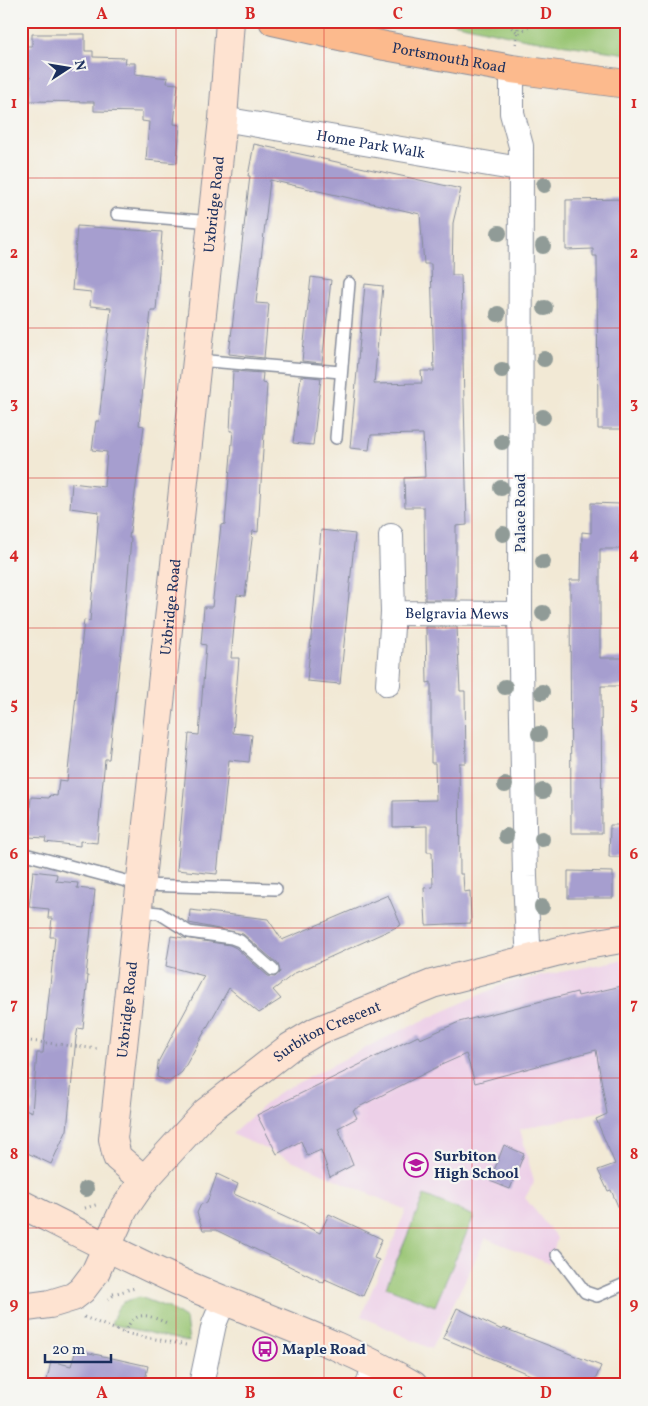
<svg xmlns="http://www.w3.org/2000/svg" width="648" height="1406" viewBox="0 0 648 1406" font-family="Vollkorn,serif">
  <rect width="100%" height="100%" fill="#f6f6f2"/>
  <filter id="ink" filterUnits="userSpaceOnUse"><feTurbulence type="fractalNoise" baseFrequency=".02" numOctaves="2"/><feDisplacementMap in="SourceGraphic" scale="10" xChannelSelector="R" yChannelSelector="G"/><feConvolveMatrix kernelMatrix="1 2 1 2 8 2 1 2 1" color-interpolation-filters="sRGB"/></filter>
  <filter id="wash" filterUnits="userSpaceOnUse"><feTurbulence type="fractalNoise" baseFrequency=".0096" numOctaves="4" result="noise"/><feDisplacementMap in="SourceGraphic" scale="20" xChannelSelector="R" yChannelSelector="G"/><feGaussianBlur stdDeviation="1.12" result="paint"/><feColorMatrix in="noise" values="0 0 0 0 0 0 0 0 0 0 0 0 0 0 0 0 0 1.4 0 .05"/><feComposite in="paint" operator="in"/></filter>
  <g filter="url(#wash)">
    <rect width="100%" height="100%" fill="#f2e9d5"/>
    <polygon fill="#edd0e8" points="621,960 627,985 627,1106 520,1129 534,1182 525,1198 557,1238 550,1264 486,1238 431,1349 361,1316 406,1210 232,1134 278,1093 391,1035 506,983"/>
    <g fill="#97c471" stroke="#597a68">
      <polygon points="444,21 627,21 627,54 526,39"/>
      <polygon points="424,1195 474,1216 435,1306 386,1287"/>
      <path d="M140 1297 169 1308 186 1319 189 1342 111 1324C119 1303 119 1302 140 1297Z"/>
    </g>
    <g id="blocks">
      <g fill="#a69ecf">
        <polygon points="32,34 85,34 85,51 93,51 93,57 126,58 125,63 135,63 135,74 168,78 167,83 178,84 174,124 180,125 177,163 146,160 149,122 142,121 142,112 94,111 94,102 30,101 30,77 21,77 21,46 32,46"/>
        <polygon points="254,144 461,189 453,223 452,275 461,275 467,525 456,526 456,600 425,600 424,507 405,507 404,478 425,477 423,434 371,435 369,450 350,448 365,284 383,286 374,384 422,383 421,371 434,371 431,264 424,264 420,214 270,180 256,303 269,304 264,358 229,354 250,176 248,176"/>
        <polygon points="627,199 624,429 598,429 597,256 593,256 593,249 566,250 566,200"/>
        <polygon points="77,226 162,232 156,311 151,311 139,425 144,426 129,538 131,538 124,625 109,759 105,759 97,843 80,841 80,846 45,842 46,838 27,837 31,797 49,798 50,795 57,796 59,780 67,781 84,620 90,621 99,512 70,508 72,483 104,487 107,452 92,450 96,421 99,421 111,308 90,306 91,292 72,290"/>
        <polygon points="311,277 331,280 322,363 302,361"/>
        <polygon points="233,371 263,373 262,383 267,384 258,532 253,531 245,596 237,595 231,658 239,658 233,733 252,735 249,762 229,760 217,874 177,870 189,734 199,735 206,645 201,644 204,607 212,607 221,525 225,524 233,431 230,431"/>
        <polygon points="301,376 321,378 313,445 293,443"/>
        <polygon points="591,503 620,504 620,549 600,549 600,658 627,658 627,686 601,686 602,833 571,833 570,580 581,580 582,532 591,533"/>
        <polygon points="321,530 355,534 340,684 307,681"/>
        <polygon points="426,627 457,627 460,691 465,691 466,763 459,763 460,874 463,874 464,892 470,891 471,923 426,925 424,888 433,887 432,852 427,852 427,826 393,827 393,801 436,800 435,763 431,763 431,682 427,683"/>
        <polygon points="610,825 627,825 627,857 609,857"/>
        <polygon points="33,871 57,874 56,881 78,883 77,888 95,890 86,976 88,976 83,1029 78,1028 76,1038 67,1130 51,1164 21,1150 21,1107 32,1112 37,1053 43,1053 55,937 50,937 52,918 48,918 49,909 29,907"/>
        <polygon points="568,871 613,872 613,898 568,898"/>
        <polygon points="388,895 401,925 295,973 273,990 281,999 259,1013 229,988 182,1072 169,1082 157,1077 158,1062 204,976 166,966 171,936 230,945 236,948 268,976 275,977 280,972 278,964 243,934 189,923 190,910 268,919 282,940"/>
        <polygon points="622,986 627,1008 627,1227 611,1190 608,1191 598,1170 615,1164 596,1119 607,1114 596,1050 475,1083 466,1054 439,1066 353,1110 357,1118 338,1128 353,1165 330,1177 321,1150 307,1156 301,1141 277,1154 257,1115 418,1036 420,1039 459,1022 577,992 578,996"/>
        <polygon points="504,1145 524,1154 510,1189 490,1181"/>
        <polygon points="217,1174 238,1184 234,1194 320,1233 329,1214 382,1239 374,1258 379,1260 363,1296 325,1279 324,1283 216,1230 203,1230 197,1213 201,1204 207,1203"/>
        <polygon points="457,1308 502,1330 504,1328 601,1366 593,1385 537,1385 540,1379 443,1338"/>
        <polygon points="76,1350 148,1366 144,1385 46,1385 51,1361 71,1366"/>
      </g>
    </g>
  </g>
  <g filter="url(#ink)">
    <use href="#blocks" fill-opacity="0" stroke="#868c9a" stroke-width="1"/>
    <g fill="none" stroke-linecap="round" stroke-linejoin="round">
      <g stroke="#868c9a" stroke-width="14">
        <g id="lane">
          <polyline points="117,214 212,222"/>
          <polyline points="197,360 341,372"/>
          <polyline points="336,438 349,283"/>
          <polyline points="21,853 141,885 276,889"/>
          <polyline points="138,911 159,913 189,932 232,938 240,941 273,970"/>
          <polyline points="557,1255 585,1292 597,1296 627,1283"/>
        </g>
      </g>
      <g stroke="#868c9a" stroke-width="26">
        <g id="street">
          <polyline points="512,69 512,113 521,146 520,614 525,877 528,943 531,958"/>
          <path id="s1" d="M223 119 519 169"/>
          <path id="s2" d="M391 536 393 613 520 614"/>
          <polyline points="388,684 393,613"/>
          <polyline points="201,1385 214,1324 224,1300"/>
          <polyline points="368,1385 375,1363"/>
        </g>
      </g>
      <g stroke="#868c9a" stroke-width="30">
        <g id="secondary">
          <path id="s3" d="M144 1180 117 1157 113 1139 223 119 230 21"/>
          <path d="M21 1204C73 1230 125 1257 178 1281 257 1316 338 1341 413 1385"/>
          <path id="s4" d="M21 1308 50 1304 73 1297 82 1290 95 1273 124 1209 144 1180 206 1112 290 1047 317 1031 432 984 575 947 627 938"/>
        </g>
      </g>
      <g stroke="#868c9a" stroke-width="30">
        <g id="primary">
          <path id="s5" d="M273 21 385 46 512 69 627 84"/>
        </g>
      </g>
      <g stroke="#868c9a" stroke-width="3" stroke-dasharray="1 4" stroke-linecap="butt">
        <polyline points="504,21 518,33 538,21"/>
        <polyline points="590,21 627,27"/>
        <polyline points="516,44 519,21"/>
        <polyline points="21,1040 99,1049"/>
        <polyline points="85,1208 99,1204"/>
        <polyline points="113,1294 135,1288"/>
        <polyline points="108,1299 114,1295"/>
        <polyline points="84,1317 124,1333 186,1345"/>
        <path d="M124 1333C136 1308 148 1315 169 1324"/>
      </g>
      <use href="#lane" stroke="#fff" stroke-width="11"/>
      <use href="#street" stroke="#fff" stroke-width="24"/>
      <use href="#secondary" stroke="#fee3d1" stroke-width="28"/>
      <use href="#primary" stroke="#fcba8d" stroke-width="28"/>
    </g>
    <g fill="#909b97">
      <circle cx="544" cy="185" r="8"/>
      <circle cx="499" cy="233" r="8"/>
      <circle cx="543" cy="246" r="8"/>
      <circle cx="545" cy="308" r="8"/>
      <circle cx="498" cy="314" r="8"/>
      <circle cx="544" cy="359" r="8"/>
      <circle cx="502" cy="370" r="8"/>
      <circle cx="543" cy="417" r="8"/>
      <circle cx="502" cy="442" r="8"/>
      <circle cx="501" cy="488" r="8"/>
      <circle cx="503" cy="534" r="8"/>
      <circle cx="543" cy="562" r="8"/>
      <circle cx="543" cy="613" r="8"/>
      <circle cx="505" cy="687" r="8"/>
      <circle cx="542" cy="692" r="8"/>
      <circle cx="539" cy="734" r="8"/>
      <circle cx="505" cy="785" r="8"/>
      <circle cx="543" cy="791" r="8"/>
      <circle cx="506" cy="836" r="8"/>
      <circle cx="542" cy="839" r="8"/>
      <circle cx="542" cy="907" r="8"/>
      <circle cx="86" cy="1189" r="8"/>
    </g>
  </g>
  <path fill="none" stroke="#d62828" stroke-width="1" stroke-opacity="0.55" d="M176 21V1385M324 21V1385M472 21V1385M21 178H627M21 328H627M21 478H627M21 628H627M21 778H627M21 928H627M21 1078H627M21 1228H627"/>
  <defs>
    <g id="school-ring" transform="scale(1.25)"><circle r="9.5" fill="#f6f6f2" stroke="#b5179e" stroke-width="1.5"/><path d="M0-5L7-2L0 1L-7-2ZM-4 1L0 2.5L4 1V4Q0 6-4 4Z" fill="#b5179e"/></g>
    <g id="bus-ring" transform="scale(1.25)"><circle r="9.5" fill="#f6f6f2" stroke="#b5179e" stroke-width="1.5"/><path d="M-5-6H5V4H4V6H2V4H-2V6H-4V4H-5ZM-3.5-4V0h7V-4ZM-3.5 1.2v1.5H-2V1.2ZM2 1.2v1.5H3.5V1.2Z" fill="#b5179e"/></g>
  </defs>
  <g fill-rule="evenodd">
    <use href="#school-ring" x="416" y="1165"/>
    <use href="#bus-ring" x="265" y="1349"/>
  </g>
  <g text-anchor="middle" stroke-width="4.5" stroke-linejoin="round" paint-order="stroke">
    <g font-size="15" fill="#1b2f5e" stroke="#f6f6f2">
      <text dy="5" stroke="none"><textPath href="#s5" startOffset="180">Portsmouth Road</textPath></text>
      <text dy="5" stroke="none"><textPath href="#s1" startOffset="150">Home Park Walk</textPath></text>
      <text dy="5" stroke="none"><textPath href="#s3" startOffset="994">Uxbridge Road</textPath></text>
      <text transform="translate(520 513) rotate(-90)" y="5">Palace Road</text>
      <text dy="5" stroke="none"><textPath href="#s3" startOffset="589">Uxbridge Road</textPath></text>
      <text dy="5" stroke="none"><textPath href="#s2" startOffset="141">Belgravia Mews</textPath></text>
      <text dy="5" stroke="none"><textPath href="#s3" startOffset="184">Uxbridge Road</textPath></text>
      <text dy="5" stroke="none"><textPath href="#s4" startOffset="430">Surbiton Crescent</textPath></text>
    </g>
    <g font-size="15" font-weight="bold" fill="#1b2f5e" stroke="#f6f6f2" text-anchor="start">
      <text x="434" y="1161">Surbiton<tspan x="434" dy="17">High School</tspan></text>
      <text x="282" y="1354">Maple Road</text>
    </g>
  </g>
  <rect width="648" height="1406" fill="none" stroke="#f6f6f2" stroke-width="55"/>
  <g transform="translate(68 68) rotate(78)" stroke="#f6f6f2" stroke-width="4" paint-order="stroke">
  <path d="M0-4L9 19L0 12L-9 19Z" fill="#1b2f5e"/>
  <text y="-8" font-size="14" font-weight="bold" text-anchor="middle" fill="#1b2f5e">N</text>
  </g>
  <path d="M45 1354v8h66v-8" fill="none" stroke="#1b2f5e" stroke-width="2.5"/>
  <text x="52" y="1354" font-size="15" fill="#1b2f5e" stroke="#f6f6f2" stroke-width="4" paint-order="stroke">20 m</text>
  <rect x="28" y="28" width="592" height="1350" fill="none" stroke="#d62828" stroke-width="2"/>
  <g font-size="16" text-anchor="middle" font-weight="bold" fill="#d62828">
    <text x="102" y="19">A</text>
    <text x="250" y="19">B</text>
    <text x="398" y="19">C</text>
    <text x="546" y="19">D</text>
    <text x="14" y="108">1</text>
    <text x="634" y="108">1</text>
    <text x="14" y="258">2</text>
    <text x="634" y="258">2</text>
    <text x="14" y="408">3</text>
    <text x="634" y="408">3</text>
    <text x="14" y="559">4</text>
    <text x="634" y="559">4</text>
    <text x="14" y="709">5</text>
    <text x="634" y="709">5</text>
    <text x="14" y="859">6</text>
    <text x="634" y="859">6</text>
    <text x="14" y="1009">7</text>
    <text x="634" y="1009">7</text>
    <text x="14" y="1159">8</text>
    <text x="634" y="1159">8</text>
    <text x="14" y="1309">9</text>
    <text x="634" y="1309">9</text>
    <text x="102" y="1398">A</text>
    <text x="250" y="1398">B</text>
    <text x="398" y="1398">C</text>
    <text x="546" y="1398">D</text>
  </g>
</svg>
